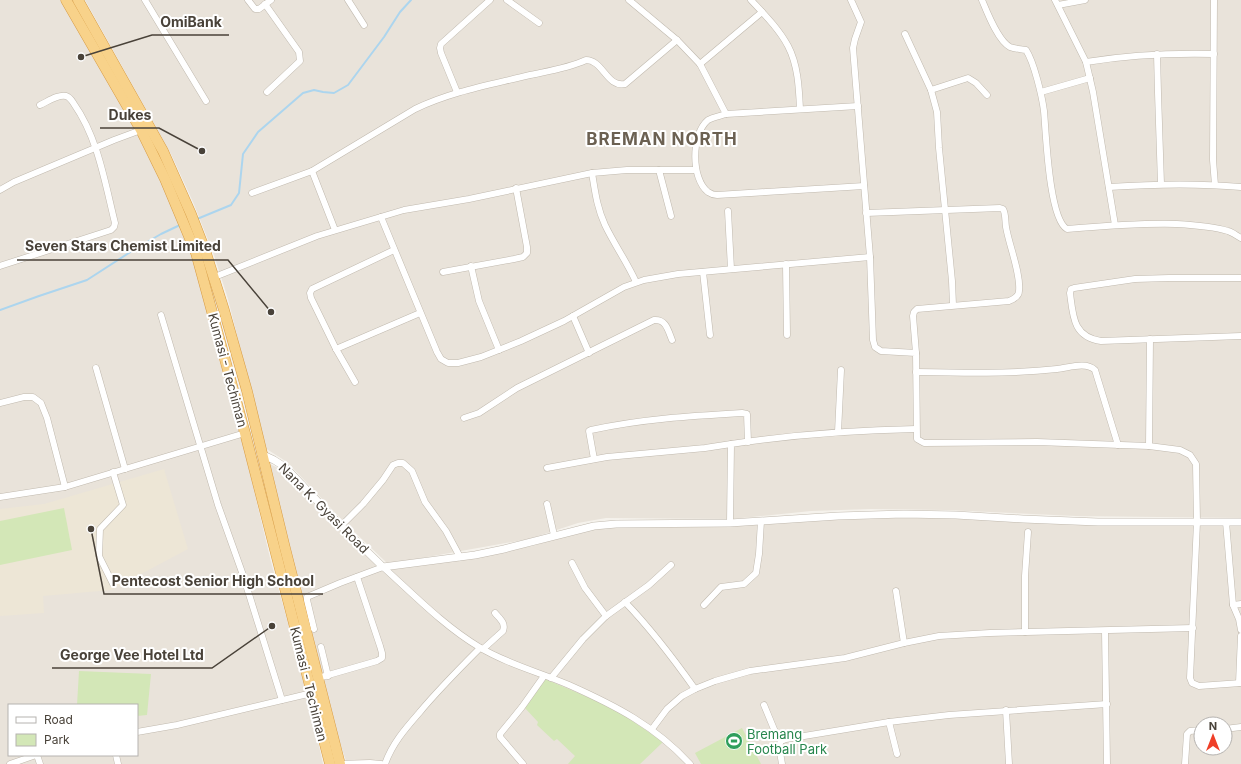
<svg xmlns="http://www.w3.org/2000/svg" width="1241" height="764" viewBox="0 0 1241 764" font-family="Inter,sans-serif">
  <rect width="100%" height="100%" fill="#f5f2ec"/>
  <g fill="#e9e3da" fill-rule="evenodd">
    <path d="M0 0H61L145 145 161 180 197 268 211 317 218 356 236 415 271 562 307 691 323 764H0ZM9 705H137V755H9Z"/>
    <polygon points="85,0 1241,0 1241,518 1076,516 945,510 871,509 811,511 732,519 606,518 578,523 529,539 388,564 344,522 287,462 265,448 228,299 214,255 193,202 171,154"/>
    <path d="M266 462 280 469 356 547 383 570 533 546 579 531 603 527 868 517H937L1241 525V764H347L329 710ZM1201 724H1225V748H1201Z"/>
  </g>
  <polygon fill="#ede6d6" points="164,469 188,549 111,590 43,596 44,613 0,616 0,509 44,504"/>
  <g fill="#d3e7b7">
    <polygon points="64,508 72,550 0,565 0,521"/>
    <polygon points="79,671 151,674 147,715 137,716 137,705 77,705"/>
    <polygon points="545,679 597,701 627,717 663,742 640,764 568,764 575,756 557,739 554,741 537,725 538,722 524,707"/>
    <polygon points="742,728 761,764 701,764 695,753"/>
  </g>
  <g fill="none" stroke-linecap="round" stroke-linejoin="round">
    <g stroke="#acd5ee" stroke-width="2">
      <polyline points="197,219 231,205 239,193 243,154 258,132 303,93 314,90 323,92 334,93 348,85 384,37 400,12 411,0"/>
      <polyline points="0,310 39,296 87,280 135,249 161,234 180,225"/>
    </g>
    <g stroke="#c0b9ae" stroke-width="7">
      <g id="minor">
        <polyline points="145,0 206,101"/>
        <polyline points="248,0 255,9 259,9 271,0"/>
        <polyline points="348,0 364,25"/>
        <polyline points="507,0 539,23"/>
        <polyline points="629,0 677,40 700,64 726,114"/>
        <path d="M751 0C764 14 779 29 788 46 798 65 799 88 800 109"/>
        <polyline points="851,0 861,22 855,39 853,48 870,257 873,340 875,347 881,351 916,353 917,439 924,443 1037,442 1149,446 1180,450 1190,455 1196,464 1197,522 1190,678 1192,683 1199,686 1241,683"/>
        <path d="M982 0C987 12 998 41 1010 47 1015 49 1021 49 1026 50 1034 62 1042 96 1044 111 1046 133 1049 219 1067 229 1103 226 1140 223 1176 224 1193 225 1211 226 1228 231 1232 232 1237 236 1241 238"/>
        <polyline points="1055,0 1086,62 1093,92 1115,225"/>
        <polyline points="1214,0 1213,160 1215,185"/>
        <polyline points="265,4 299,52 300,61 267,92"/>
        <polyline points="1058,5 1085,0"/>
        <polyline points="905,34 931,90 937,112 939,148 952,281 953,305"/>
        <polyline points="1157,54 1158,93 1161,184"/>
        <path d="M1086 62C1129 55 1171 53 1214 54"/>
        <polyline points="700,64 762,12"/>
        <polyline points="931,90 968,78 976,83 987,95"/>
        <polyline points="457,92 441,53 440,48 441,44 490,0"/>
        <polyline points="1041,92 1090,78"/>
        <path d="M858 106 726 114C720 116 713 117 708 120 691 134 691 179 708 192 711 194 714 195 717 195L864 186"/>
        <polyline points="659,170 671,216"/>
        <path d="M592 173C595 191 597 208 605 225 614 244 627 262 636 282"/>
        <path d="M1109 187C1153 184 1197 183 1241 187"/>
        <polyline points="0,190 14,182 114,140 141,130"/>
        <polyline points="252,193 312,171"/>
        <polyline points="728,211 731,269"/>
        <path d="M866 213 1000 208 1003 209C1006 214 1005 221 1006 227 1009 245 1021 274 1019 291 1019 296 1014 299 1009 301L917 309 914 312 913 316 916 353"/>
        <polyline points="381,217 437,352 441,359 448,363 458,363 481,357 521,341 564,321 624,287 644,280 678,274 870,257"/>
        <path d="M335 230 312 171 415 109C453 91 490 85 530 75 549 71 569 68 586 60 603 60 607 88 625 84L677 40"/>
        <polyline points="786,264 787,335"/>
        <path d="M0 266 111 230 114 227 115 223C105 183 98 138 74 104 72 101 70 97 66 96 58 94 47 102 40 105"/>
        <polyline points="471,266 479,301 499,350"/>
        <polyline points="443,272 514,259 523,257 527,253 527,247 516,188"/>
        <polyline points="703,272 710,335"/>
        <polyline points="212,278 317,236 404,210 469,199 592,173 627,170 696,170"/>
        <path d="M1241 278H1169L1135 279 1074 288 1071 289 1070 293C1073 316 1073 337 1101 341L1241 336"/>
        <polyline points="161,315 218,505 243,575 282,700"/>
        <polyline points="573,316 589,353"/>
        <polyline points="336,349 420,313"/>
        <polyline points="96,368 125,469"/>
        <path d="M916 372C963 373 1010 374 1057 369 1068 368 1086 361 1095 370L1118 445"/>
        <polyline points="355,382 336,349 311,298 310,293 312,289 394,250"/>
        <polyline points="0,403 24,397 33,397 41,403 47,418 65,487"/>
        <path d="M464 418 479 413 517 388 654 320C666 319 668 330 672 340"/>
        <polyline points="838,432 841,370"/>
        <polyline points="1149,446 1150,339"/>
        <path d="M594 459 589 431 591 430C641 419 691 416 742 413L747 414 748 442"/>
        <polyline points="547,468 607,457 705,448 731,444"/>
        <polyline points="0,497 65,487 245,433"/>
        <polyline points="547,504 554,535"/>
        <polyline points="1226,522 1233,605 1239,619 1241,630"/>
        <path d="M730 523 731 444C792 435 854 430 916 429"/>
        <polyline points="341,526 363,504 383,480 393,465 398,463 403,463 412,471 425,502 446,531 460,557"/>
        <polyline points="572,563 585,588 606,616"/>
        <polyline points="113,584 99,556 100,529 123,505 113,472"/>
        <polyline points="896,591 904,643"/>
        <path d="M625 602C651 629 673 658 695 689"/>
        <polyline points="704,605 721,587 744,584 756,573 759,554 761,521"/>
        <polyline points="1233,605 1241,604"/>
        <path d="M314 629 307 600V597L340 583 383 567C414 595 444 626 479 647 507 664 539 672 569 685 616 706 655 726 690 764"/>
        <polyline points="1105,631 1107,764"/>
        <polyline points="1025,632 1025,576 1028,532"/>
        <polyline points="321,647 328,676"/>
        <path d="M483 649 503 631C506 623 500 619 495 613"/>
        <polyline points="318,678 377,661 382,658 382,653 380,646 357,577"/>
        <polyline points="551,678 583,639 606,616 649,585 671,565"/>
        <polyline points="1239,683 1241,636"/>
        <polyline points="764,705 776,734 781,741"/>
        <polyline points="1006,710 1009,764"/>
        <polyline points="889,722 897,754"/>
        <polyline points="652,729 667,709 682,696 695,689 715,681 750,671 845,658 904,643 939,636 990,633 1193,628"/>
        <polyline points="1225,729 1241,727"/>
        <polyline points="137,732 177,725 312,693"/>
        <polyline points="37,755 40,764"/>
        <polyline points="116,755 118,764"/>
        <polyline points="10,764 36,755"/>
        <polyline points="338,764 370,763 381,764"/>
        <path d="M385 764C392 744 405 729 419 713 438 690 459 669 480 648"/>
        <polyline points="523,764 500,737 500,734 522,707 544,676"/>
        <polyline points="782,764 779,746 781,741 786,739 889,722 949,715 1107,704"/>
        <polyline points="1185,764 1187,734 1190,731 1201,730"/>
      </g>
    </g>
    <g stroke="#c0b9ae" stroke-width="8">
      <polyline id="tertiary" points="261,454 274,460 285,467 345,530 383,567 475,555 504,549 594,526 616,524 730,523 838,516 904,514 956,515 1023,519 1098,522 1241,522"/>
    </g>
    <g stroke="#d79b44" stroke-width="11">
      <g id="trunk">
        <polyline points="66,0 141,130 165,179 196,253 245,433 330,764"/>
        <polyline points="78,0 163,151 191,214 205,250 224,310 247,391 284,544 340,764"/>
      </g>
    </g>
    <use href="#minor" stroke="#fff" stroke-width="6"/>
    <use href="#tertiary" stroke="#fff" stroke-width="7"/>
    <use href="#trunk" stroke="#f8d28a" stroke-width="10"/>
  </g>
  <defs>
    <g id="stadium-disc" transform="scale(0.9)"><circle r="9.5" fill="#2e9e5b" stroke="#fff"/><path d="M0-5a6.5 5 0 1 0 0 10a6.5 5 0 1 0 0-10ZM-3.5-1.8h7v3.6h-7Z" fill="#fff"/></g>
  </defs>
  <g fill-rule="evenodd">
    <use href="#stadium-disc" x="734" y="741"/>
  </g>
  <g text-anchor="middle" stroke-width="4" stroke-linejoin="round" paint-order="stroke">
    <g font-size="13" fill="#494239" stroke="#fff">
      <text transform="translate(228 370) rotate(75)" y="5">Kumasi - Techiman</text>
      <text transform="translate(324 508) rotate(45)" y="5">Nana K. Gyasi Road</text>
      <text transform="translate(309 684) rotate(76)" y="5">Kumasi - Techiman</text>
    </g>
    <g font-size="13" fill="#27864d" stroke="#fff" text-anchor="start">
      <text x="747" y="739">Bremang<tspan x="747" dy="15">Football Park</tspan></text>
    </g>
    <g font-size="17" font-weight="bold" letter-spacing="1" fill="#6b6051" stroke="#fff">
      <text x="662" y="145">BREMAN NORTH</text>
    </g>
  </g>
  <path fill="none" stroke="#494239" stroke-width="1.5" d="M81 57L152 35H229M202 151L159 128H100M271 312L228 260H17M91 529L104 594H323M272 626L212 668H52"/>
  <g fill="#494239" stroke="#fff" stroke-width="1.5">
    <circle cx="81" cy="57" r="4"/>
    <circle cx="202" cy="151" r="4"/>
    <circle cx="271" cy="312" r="4"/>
    <circle cx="91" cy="529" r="4"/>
    <circle cx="272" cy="626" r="4"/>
  </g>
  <g font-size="14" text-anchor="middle" font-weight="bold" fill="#494239" stroke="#fff" stroke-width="4" stroke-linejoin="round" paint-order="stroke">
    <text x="191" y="27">OmiBank</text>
    <text x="130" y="120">Dukes</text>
    <text x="123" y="251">Seven Stars Chemist Limited</text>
    <text x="213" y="586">Pentecost Senior High School</text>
    <text x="132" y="660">George Vee Hotel Ltd</text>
  </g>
  <rect x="8" y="704" width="130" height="52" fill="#ffffff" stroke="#b6b3b0"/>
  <rect x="16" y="717" width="20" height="6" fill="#ffffff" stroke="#b6b3b0"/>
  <text x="44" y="724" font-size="12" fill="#494239">Road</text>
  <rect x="16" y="734" width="20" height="12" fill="#d3e7b7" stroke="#b6b3b0"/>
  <text x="44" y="744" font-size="12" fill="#494239">Park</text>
  <g transform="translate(1213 736)"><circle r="19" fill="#ffffff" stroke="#b6b3b0"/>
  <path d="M0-3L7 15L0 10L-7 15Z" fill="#ef3f28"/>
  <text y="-6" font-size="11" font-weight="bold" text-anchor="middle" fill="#494239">N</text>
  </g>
</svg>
